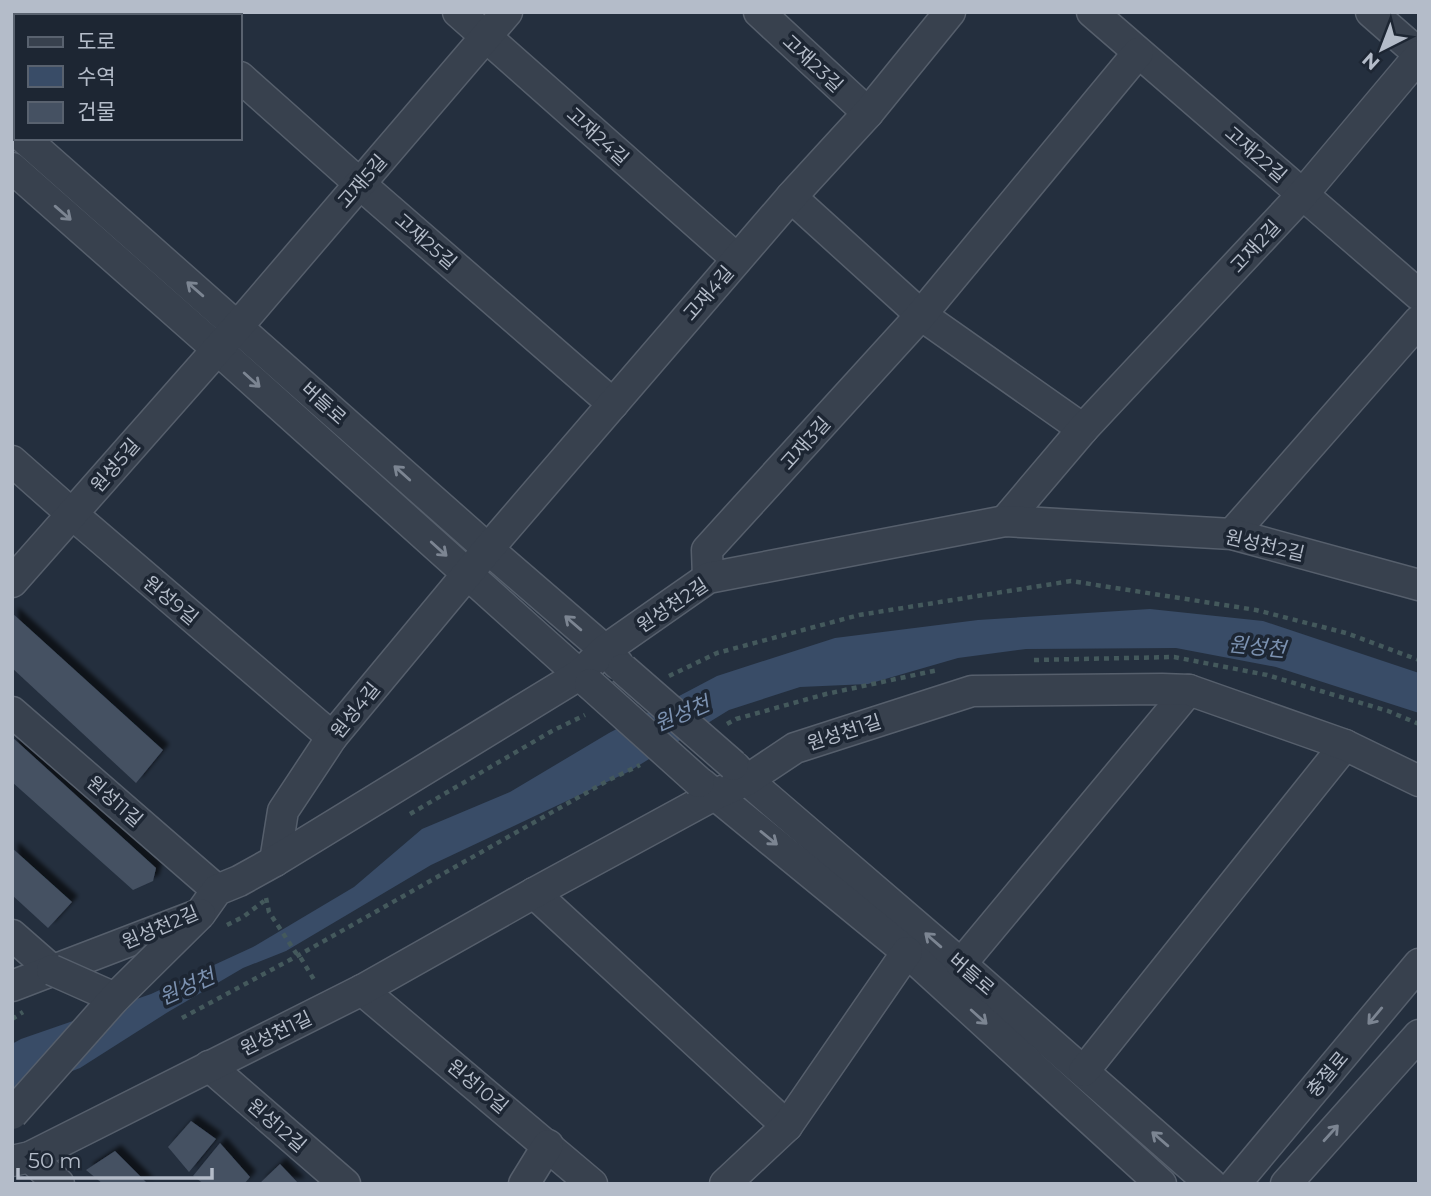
<svg xmlns="http://www.w3.org/2000/svg" width="1431" height="1196" viewBox="0 0 1431 1196" font-family="Montserrat,'Noto Sans KR',sans-serif">
  <defs>
    <filter id="shadow"><feDropShadow dx="6" dy="-6" stdDeviation="2" flood-color="#0009"/></filter>
  </defs>
  <rect width="100%" height="100%" fill="#242f3e"/>
  <polygon fill="#394c67" points="1150,609 1263,621 1419,673 1419,713 1276,667 1176,648 1026,649 958,658 868,684 800,687 729,710 628,772 431,865 286,951 243,968 168,1012 80,1068 12,1094 12,1044 21,1039 151,994 253,947 354,887 422,829 510,792 609,733 717,676 835,638 978,620"/>
  <g fill="#455162" filter="url(#shadow)">
    <polygon points="12,613 163,750 136,783 12,668"/>
    <polygon points="12,737 156,868 153,881 133,890 12,782"/>
    <polygon points="12,848 72,902 48,928 12,895"/>
    <polygon points="191,1121 216,1139 189,1172 168,1147"/>
    <polygon points="220,1143 250,1177 244,1184 204,1184 193,1176"/>
    <polygon points="115,1151 148,1184 103,1184 86,1170"/>
    <polygon points="280,1164 299,1184 259,1184"/>
  </g>
  <g fill="none" stroke-linecap="round" stroke-linejoin="round">
    <g stroke="#565f6c" stroke-width="33">
      <g id="minor">
        <polyline points="167,12 171,16"/>
        <polyline points="458,12 737,259"/>
        <polyline points="759,12 868,113"/>
        <polyline points="1092,12 1419,295"/>
        <polyline points="1371,12 1419,54"/>
        <polyline points="34,16 38,12"/>
        <polyline points="12,36 16,33"/>
        <polyline points="240,77 360,184 613,404"/>
        <polyline points="24,138 488,549 605,650 618,664"/>
        <polyline points="12,168 217,349 590,684"/>
        <polyline points="791,197 921,315 1083,429"/>
        <polyline points="12,461 72,514 332,737"/>
        <polyline points="1005,521 1083,429 1303,194 1419,56"/>
        <polyline points="1232,534 1419,321"/>
        <polyline points="708,578 707,550 921,315 1138,53"/>
        <polyline points="12,582 238,326 507,12"/>
        <polyline points="12,712 217,890"/>
        <polyline points="735,767 747,780 961,964 1211,1184"/>
        <polyline points="702,784 907,952 1161,1184"/>
        <polyline points="275,861 283,811 332,737 488,549 791,197 868,113 950,12"/>
        <polyline points="534,893 787,1126"/>
        <polyline points="12,935 52,970"/>
        <polyline points="961,964 1189,690"/>
        <polyline points="12,986 200,914 217,890 239,881 275,861 579,675 605,650 708,578 1005,521 1232,534 1419,585"/>
        <polyline points="362,990 592,1184"/>
        <polyline points="209,1066 345,1184"/>
        <polyline points="1084,1071 1345,745"/>
        <polyline points="30,1157 59,1184"/>
        <polyline points="12,1161 30,1157 362,990 534,893 716,794 747,780 795,748 972,691 1162,689 1189,690 1345,745 1419,781"/>
        <polyline points="524,1184 548,1145"/>
        <polyline points="725,1184 787,1126 907,952"/>
        <polyline points="1235,1184 1419,964"/>
        <polyline points="1286,1184 1419,1035"/>
      </g>
    </g>
    <g stroke="#44595c" stroke-width="4.5" stroke-dasharray="5 5" stroke-linecap="butt">
      <polyline points="1034,660 1174,657 1267,675 1388,711 1419,724"/>
      <polyline points="669,676 717,653 859,615 1071,581 1256,610 1346,633 1419,660"/>
      <polyline points="727,724 736,719 826,694 938,670"/>
      <polyline points="410,814 552,731 585,715"/>
      <polyline points="266,898 269,912 296,953 299,955 316,983"/>
      <polyline points="227,925 243,917 264,901"/>
      <polyline points="182,1018 299,955 609,780 640,765"/>
      <polyline points="12,1019 23,1012"/>
    </g>
    <use href="#minor" stroke="#38414e" stroke-width="30"/>
    <g stroke="#565f6c" stroke-width="33" stroke-linecap="butt">
      <g id="minor-bridge">
        <polyline points="623,669 733,765"/>
        <polyline points="590,684 699,782"/>
        <polyline points="52,970 115,998"/>
        <polyline points="12,1114 115,998 200,914"/>
      </g>
    </g>
    <use href="#minor-bridge" stroke="#38414e" stroke-width="30"/>
  </g>
  <defs><path id="oneway-shaft" d="M-6 0H5M1.5-3L5.5 0L1.5 3" fill="none" stroke-width="1.6" stroke-linecap="round" stroke-linejoin="round" transform="scale(1.75)"/></defs>
  <g stroke="#7c8592">
    <use href="#oneway-shaft" transform="translate(63 213) rotate(41)"/>
    <use href="#oneway-shaft" transform="translate(195 289) rotate(-139)"/>
    <use href="#oneway-shaft" transform="translate(252 380) rotate(42)"/>
    <use href="#oneway-shaft" transform="translate(402 473) rotate(-138)"/>
    <use href="#oneway-shaft" transform="translate(439 549) rotate(42)"/>
    <use href="#oneway-shaft" transform="translate(573 623) rotate(-139)"/>
    <use href="#oneway-shaft" transform="translate(769 838) rotate(39)"/>
    <use href="#oneway-shaft" transform="translate(933 940) rotate(-139)"/>
    <use href="#oneway-shaft" transform="translate(1375 1016) rotate(130)"/>
    <use href="#oneway-shaft" transform="translate(979 1017) rotate(42)"/>
    <use href="#oneway-shaft" transform="translate(1331 1133) rotate(-48)"/>
    <use href="#oneway-shaft" transform="translate(1160 1139) rotate(-139)"/>
  </g>
  <g text-anchor="middle" stroke-width="7" stroke-linejoin="round" paint-order="stroke">
    <g font-size="19" fill="#b4bcc9" stroke="#1d2633">
      <text transform="translate(813 63) rotate(43)" y="7">고재23길</text>
      <text transform="translate(598 136) rotate(42)" y="7">고재24길</text>
      <text transform="translate(1256 154) rotate(41)" y="7">고재22길</text>
      <text transform="translate(362 181) rotate(-49)" y="7">고재5길</text>
      <text transform="translate(426 241) rotate(41)" y="7">고재25길</text>
      <text transform="translate(1255 246) rotate(-47)" y="7">고재2길</text>
      <text transform="translate(708 293) rotate(-49)" y="7">고재4길</text>
      <text transform="translate(324 403) rotate(42)" y="7">버들로</text>
      <text transform="translate(805 443) rotate(-48)" y="7">고재3길</text>
      <text transform="translate(115 465) rotate(-49)" y="7">원성5길</text>
      <text transform="translate(1265 545) rotate(13)" y="7">원성천2길</text>
      <text transform="translate(171 600) rotate(40)" y="7">원성9길</text>
      <text transform="translate(672 605) rotate(-34)" y="7">원성천2길</text>
      <text transform="translate(355 710) rotate(-51)" y="7">원성4길</text>
      <text transform="translate(844 732) rotate(-18)" y="7">원성천1길</text>
      <text transform="translate(115 801) rotate(41)" y="7">원성11길</text>
      <text transform="translate(160 927) rotate(-23)" y="7">원성천2길</text>
      <text transform="translate(972 974) rotate(41)" y="7">버들로</text>
      <text transform="translate(276 1033) rotate(-26)" y="7">원성천1길</text>
      <text transform="translate(1327 1074) rotate(-50)" y="7">충절로</text>
      <text transform="translate(478 1086) rotate(40)" y="7">원성10길</text>
      <text transform="translate(277 1125) rotate(41)" y="7">원성12길</text>
    </g>
    <g font-size="21" font-style="italic" fill="#7c92b1" stroke="#1d2633">
      <text transform="translate(1257 647) rotate(6)" y="7">원성천</text>
      <text transform="translate(682 714) rotate(-23)" y="7">원성천</text>
      <text transform="translate(187 987) rotate(-24)" y="7">원성천</text>
    </g>
  </g>
  <rect width="1431" height="1196" fill="none" stroke="#b4bcc9" stroke-width="28"/>
  <rect x="14" y="14" width="228" height="126" fill="#1d2633" stroke="#59626f" stroke-width="2"/>
  <rect x="28" y="37" width="35" height="10" fill="#38414e" stroke="#59626f" stroke-width="2"/>
  <text x="77" y="49" font-size="21" fill="#b4bcc9">도로</text>
  <rect x="28" y="66" width="35" height="21" fill="#394c67" stroke="#59626f" stroke-width="2"/>
  <text x="77" y="84" font-size="21" fill="#b4bcc9">수역</text>
  <rect x="28" y="102" width="35" height="21" fill="#455162" stroke="#59626f" stroke-width="2"/>
  <text x="77" y="119" font-size="21" fill="#b4bcc9">건물</text>
  <g transform="translate(1382 49) rotate(222)" stroke="#1d2633" stroke-width="5" paint-order="stroke">
  <path d="M0-5L12 26L0 18L-12 26Z" fill="#b4bcc9"/>
  <text y="-10" font-size="19" font-weight="bold" text-anchor="middle" fill="#b4bcc9">N</text>
  </g>
  <path d="M18 1168v10h194v-10" fill="none" stroke="#b4bcc9" stroke-width="3.5"/>
  <text x="28" y="1168" font-size="21" fill="#b4bcc9" stroke="#1d2633" stroke-width="5" paint-order="stroke">50 m</text>
</svg>
